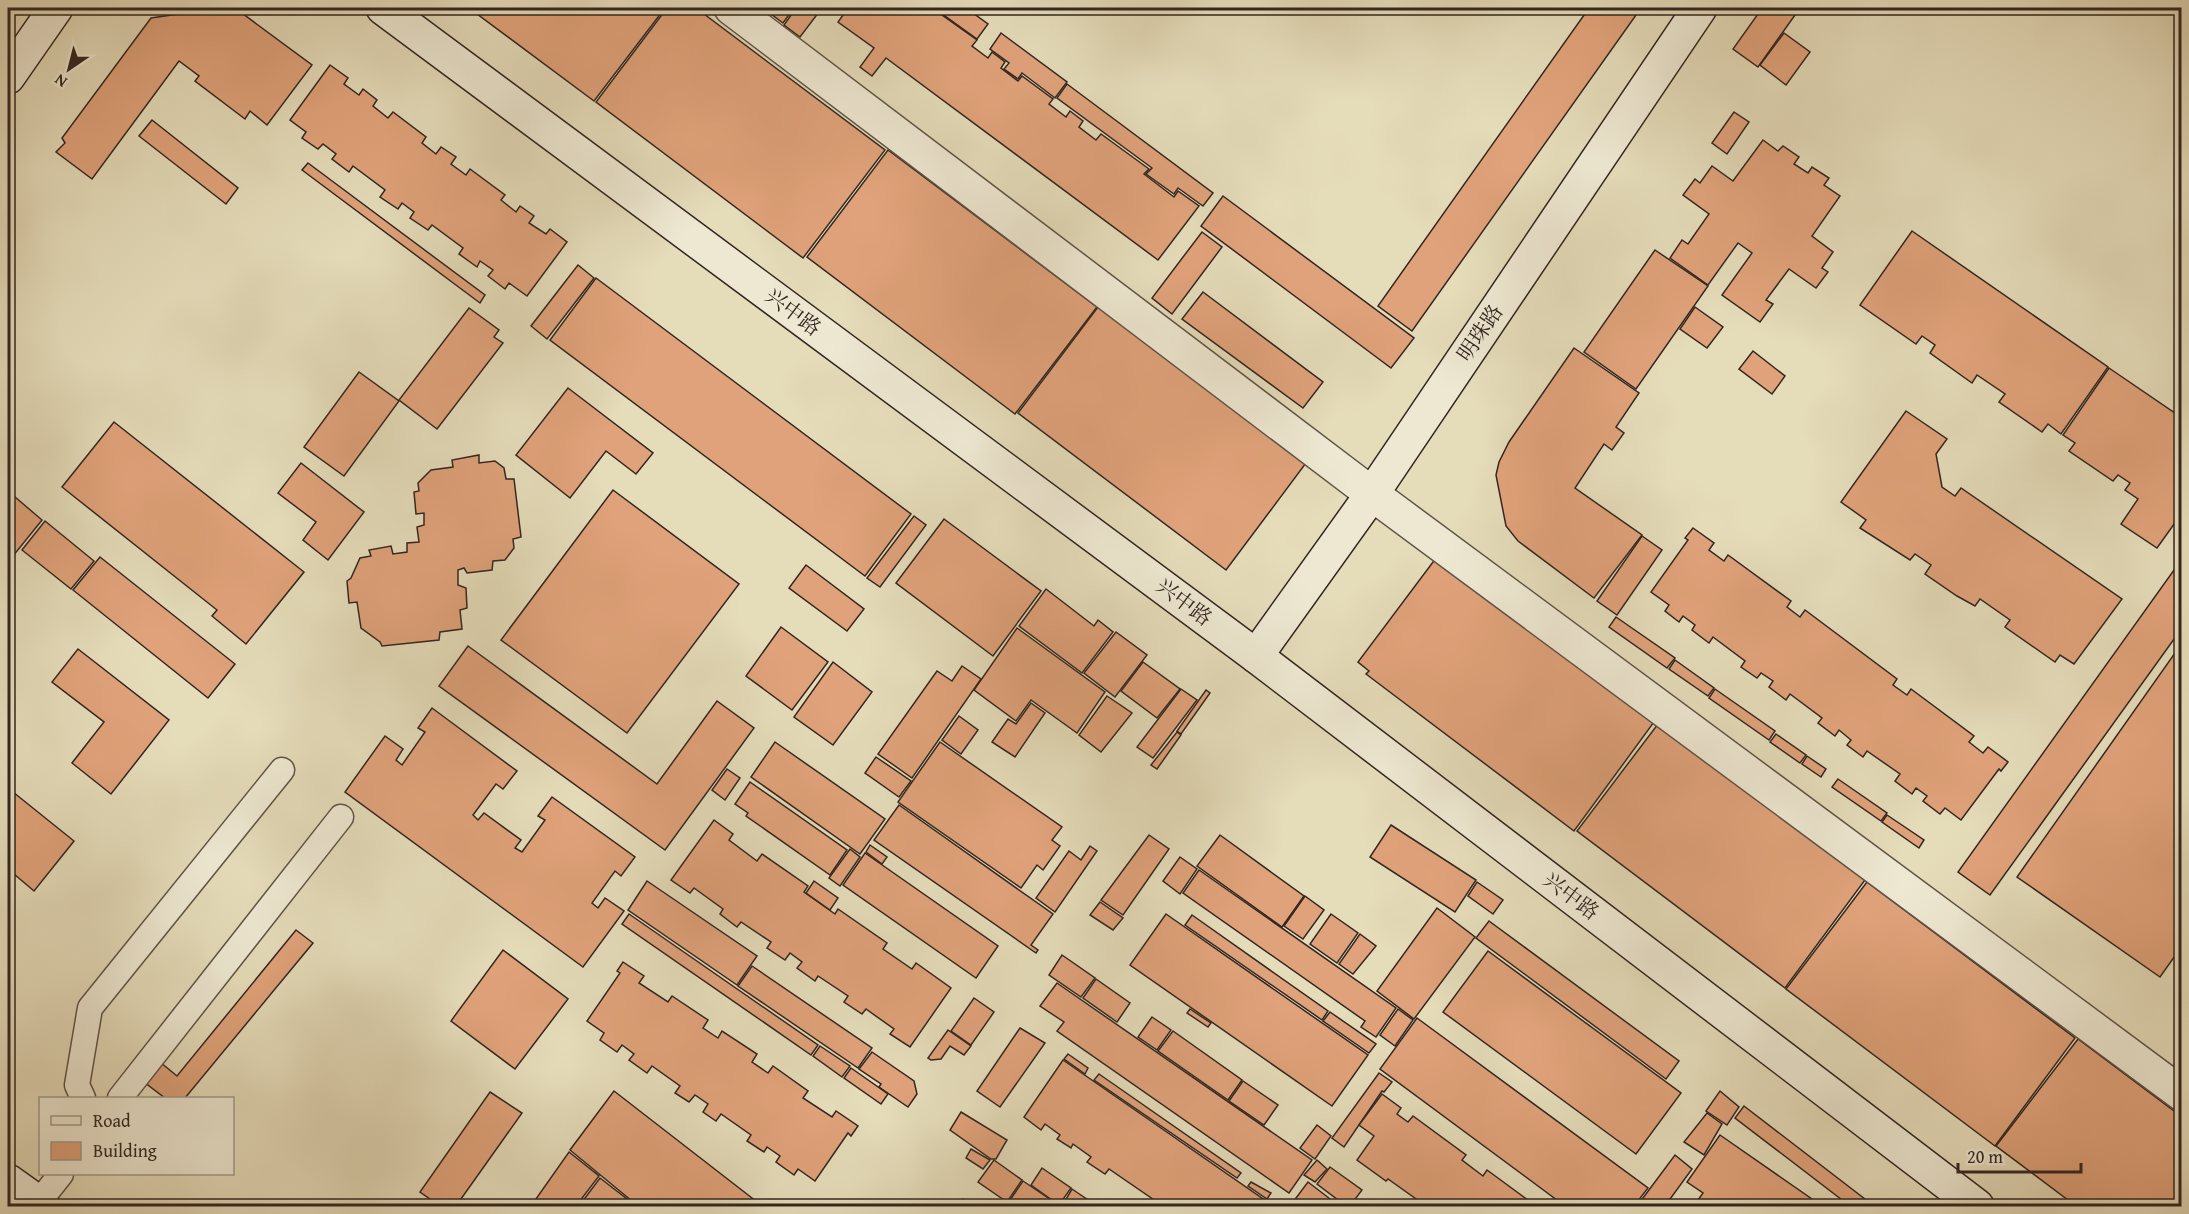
<svg xmlns="http://www.w3.org/2000/svg" width="2189" height="1214" viewBox="0 0 2189 1214" font-family="'Gentium Book Plus','Noto Serif SC',serif">
  <rect width="100%" height="100%" fill="#e5dcba"/>
  <filter id="stains"><feTurbulence type="fractalNoise" baseFrequency=".00333" numOctaves="4"/><feColorMatrix values="0 0 0 0 .2 0 0 0 0 .09 0 0 0 0 .02 0 0 0 .5 -.17"/></filter>
  <radialGradient id="worn" r=".72"><stop offset=".6" stop-color="#630" stop-opacity="0"/><stop offset="1" stop-color="#630" stop-opacity=".3"/></radialGradient>
  <g fill="#e0a27a" stroke="#322621" stroke-width="1.5">
    <polygon points="220,8 235,8 312,65 267,125 250,111 245,119 195,81 199,76 179,61 92,179 56,152 65,143 62,138 151,18"/>
    <polygon points="469,8 665,8 594,101"/>
    <polygon points="667,8 696,8 885,150 803,258 596,102"/>
    <polygon points="763,8 794,8 783,23"/>
    <polygon points="796,8 822,8 800,37 784,25"/>
    <polygon points="848,8 918,8 922,11 925,8 932,8 977,40 972,46 988,58 992,52 1005,62 1001,68 1018,81 1022,76 1053,99 1049,104 1066,117 1070,111 1083,121 1079,127 1096,140 1101,134 1149,169 1144,174 1174,197 1178,191 1199,206 1158,260 886,58 872,76 860,67 874,48 838,22"/>
    <polygon points="934,8 966,8 988,24 977,39"/>
    <polygon points="1589,8 1641,8 1412,331 1378,306"/>
    <polygon points="1754,8 1800,8 1758,67 1733,49 1758,14 1752,10"/>
    <polygon points="1001,33 1067,82 1055,98 1022,73 1018,79 1004,69 1009,63 990,49"/>
    <polygon points="1784,33 1810,52 1786,85 1760,65"/>
    <polygon points="330,65 348,78 344,84 359,95 363,89 377,100 373,106 388,118 393,112 426,137 422,143 436,154 441,147 456,157 451,164 466,175 470,169 505,195 501,200 516,212 520,206 534,216 529,223 546,234 550,229 567,242 527,296 509,283 505,289 488,276 493,270 480,261 477,267 459,254 463,248 432,225 428,230 410,218 414,212 402,203 398,209 380,197 385,190 353,166 349,172 332,159 336,154 323,144 318,149 302,138 306,132 290,120"/>
    <polygon points="1067,84 1213,193 1203,206 1178,188 1174,194 1146,174 1152,168 1057,98"/>
    <polygon points="1734,112 1749,122 1727,154 1712,143"/>
    <polygon points="152,120 238,188 226,204 139,136"/>
    <polygon points="1763,140 1778,151 1783,146 1799,157 1794,164 1808,173 1812,167 1829,178 1824,185 1840,196 1812,236 1833,252 1822,268 1828,272 1816,288 1789,269 1766,300 1773,304 1760,322 1722,295 1752,253 1738,243 1708,285 1670,258 1682,240 1688,244 1709,214 1683,195 1695,179 1700,183 1712,166 1733,181"/>
    <polygon points="888,150 1097,307 1015,414 807,257"/>
    <polygon points="308,163 485,295 480,303 302,170"/>
    <polygon points="1223,196 1414,338 1391,368 1201,226"/>
    <polygon points="1912,231 2108,367 2061,434 2048,424 2042,432 1999,402 2005,394 1977,375 1972,383 1930,353 1935,345 1922,336 1916,344 1860,305"/>
    <polygon points="1202,232 1222,247 1172,314 1152,298"/>
    <polygon points="1655,250 1708,286 1636,389 1584,352"/>
    <polygon points="578,265 594,278 547,339 531,326"/>
    <polygon points="596,278 911,514 865,576 550,340"/>
    <polygon points="1203,292 1323,382 1303,408 1182,319"/>
    <polygon points="1098,307 1306,463 1226,570 1018,413"/>
    <polygon points="1695,307 1723,327 1707,348 1680,329"/>
    <polygon points="469,308 499,330 494,337 503,343 437,429 399,400"/>
    <polygon points="1574,348 1639,393 1616,427 1624,433 1612,450 1604,444 1575,488 1642,535 1594,598 1518,541 1506,526 1496,475 1499,462 1509,442"/>
    <polygon points="1753,351 1785,376 1772,394 1739,369"/>
    <polygon points="2109,368 2182,418 2182,513 2157,548 2121,524 2138,499 2125,490 2130,483 2118,475 2113,481 2069,451 2075,443 2063,435"/>
    <polygon points="359,372 399,401 344,476 304,447"/>
    <polygon points="568,388 653,453 636,474 606,451 570,498 516,455"/>
    <polygon points="1906,411 1947,439 1936,454 1942,487 1955,496 1961,488 2122,599 2074,664 2060,655 2055,662 2005,627 2010,620 1980,599 1975,606 1957,596 1925,574 1931,565 1915,554 1910,560 1860,528 1866,520 1841,502"/>
    <polygon points="114,422 304,572 246,644 212,616 217,610 62,487"/>
    <polygon points="479,455 479,463 495,461 504,468 506,479 514,479 521,537 513,539 514,548 505,560 493,561 492,570 467,573 464,568 458,570 458,585 466,588 467,608 460,610 462,629 440,632 439,640 382,646 380,642 361,628 357,602 349,603 347,581 351,578 360,558 371,556 369,550 391,546 393,554 407,552 407,543 419,542 417,527 424,525 424,513 416,514 414,492 419,491 418,483 431,470 453,467 452,460"/>
    <polygon points="301,463 364,512 328,560 303,540 316,522 278,493"/>
    <polygon points="613,490 739,584 627,733 501,640"/>
    <polygon points="8,491 42,520 9,561 8,560"/>
    <polygon points="914,516 926,525 880,587 867,578"/>
    <polygon points="944,519 1041,591 993,656 896,583"/>
    <polygon points="45,521 94,561 71,589 22,550"/>
    <polygon points="1693,528 1714,543 1709,550 1724,561 1728,555 1791,601 1787,607 1800,617 1805,610 1897,679 1893,685 1907,695 1911,689 1974,736 1969,742 1983,753 1988,747 2008,762 2001,771 1999,769 1961,820 1945,808 1940,814 1923,801 1927,796 1916,788 1912,794 1895,781 1900,774 1867,751 1863,757 1847,745 1851,740 1839,730 1835,736 1818,723 1822,718 1790,694 1786,700 1769,687 1773,681 1761,673 1757,678 1741,667 1745,661 1713,637 1709,643 1692,630 1695,625 1683,616 1679,622 1665,611 1669,605 1651,592 1688,540 1685,538"/>
    <polygon points="1642,536 1662,550 1617,615 1597,601"/>
    <polygon points="100,557 235,664 208,698 73,590"/>
    <polygon points="1436,558 1654,722 1574,831 1366,674 1369,671 1358,662"/>
    <polygon points="806,565 864,609 847,631 789,588"/>
    <polygon points="2174,570 2182,576 2182,628 1990,895 1958,872"/>
    <polygon points="1046,589 1094,626 1098,620 1113,632 1082,673 1019,626"/>
    <polygon points="1616,617 1675,658 1667,668 1609,627"/>
    <polygon points="781,627 828,662 792,710 746,676"/>
    <polygon points="1017,628 1105,692 1077,733 1031,700 1016,721 974,690"/>
    <polygon points="1116,632 1147,655 1115,697 1084,673"/>
    <polygon points="2182,643 2182,946 2160,977 2017,877"/>
    <polygon points="468,646 657,784 717,701 754,728 665,850 439,686"/>
    <polygon points="78,649 169,720 111,794 72,763 104,722 52,682"/>
    <polygon points="1675,660 1714,688 1708,696 1669,669"/>
    <polygon points="833,662 872,692 833,745 794,717"/>
    <polygon points="1143,662 1180,689 1157,718 1121,691"/>
    <polygon points="962,666 981,679 912,778 878,754 937,671 952,681"/>
    <polygon points="1181,689 1197,700 1153,758 1137,747"/>
    <polygon points="1715,689 1775,731 1769,740 1709,698"/>
    <polygon points="1206,690 1210,693 1181,734 1177,731"/>
    <polygon points="1107,696 1132,713 1101,752 1079,735"/>
    <polygon points="1031,703 1045,713 1015,757 992,742 1008,719 1016,724"/>
    <polygon points="432,708 517,771 503,789 496,784 473,815 478,820 484,813 521,840 515,848 522,852 545,820 538,816 552,797 635,857 621,876 615,871 592,903 598,908 605,898 624,911 583,967 345,792 385,736 403,749 396,760 402,765 425,732 418,728"/>
    <polygon points="959,716 978,730 961,754 942,740"/>
    <polygon points="1658,724 1865,880 1785,988 1577,831"/>
    <polygon points="1177,732 1181,735 1157,769 1151,765"/>
    <polygon points="1776,734 1806,755 1800,763 1770,742"/>
    <polygon points="775,742 885,819 860,854 751,777"/>
    <polygon points="940,742 1062,827 1052,840 1060,846 1043,870 1037,865 1021,888 898,802"/>
    <polygon points="1807,756 1826,769 1821,777 1802,764"/>
    <polygon points="876,757 911,781 899,797 865,773"/>
    <polygon points="727,769 740,778 725,800 712,790"/>
    <polygon points="1838,779 1887,813 1881,821 1832,787"/>
    <polygon points="750,782 847,850 830,875 746,816 748,813 735,804"/>
    <polygon points="8,788 74,841 34,891 8,869"/>
    <polygon points="899,805 1053,914 1031,945 1038,950 1036,953 874,840"/>
    <polygon points="1887,815 1924,840 1919,848 1882,822"/>
    <polygon points="714,820 733,834 729,840 757,861 762,854 808,886 804,892 835,914 838,909 887,943 883,949 912,969 916,963 951,988 910,1047 890,1034 894,1029 866,1009 862,1014 844,1002 848,996 818,976 815,981 797,968 802,962 790,953 785,960 767,948 771,942 741,922 737,927 720,914 723,909 694,888 690,893 671,880"/>
    <polygon points="1391,825 1476,880 1455,912 1370,857"/>
    <polygon points="1149,835 1169,849 1123,915 1101,900"/>
    <polygon points="1220,835 1304,896 1282,927 1197,866"/>
    <polygon points="870,845 887,857 882,864 866,852"/>
    <polygon points="1090,846 1097,851 1055,912 1036,898 1069,851 1081,860"/>
    <polygon points="850,849 860,857 840,886 829,878"/>
    <polygon points="865,853 998,946 976,978 843,885"/>
    <polygon points="1180,857 1197,869 1180,894 1163,881"/>
    <polygon points="1199,870 1396,1008 1376,1037 1361,1027 1365,1021 1183,893"/>
    <polygon points="647,881 757,956 737,985 628,910"/>
    <polygon points="814,881 838,898 830,910 806,893"/>
    <polygon points="1477,882 1503,900 1493,914 1468,896"/>
    <polygon points="1867,882 2075,1038 1995,1146 1786,989"/>
    <polygon points="1305,896 1324,910 1303,939 1284,926"/>
    <polygon points="1100,902 1123,918 1113,930 1090,915"/>
    <polygon points="1437,908 1475,937 1414,1019 1377,991"/>
    <polygon points="629,914 818,1045 811,1055 622,924"/>
    <polygon points="1166,914 1368,1055 1332,1106 1130,965"/>
    <polygon points="1331,914 1358,933 1337,963 1310,944"/>
    <polygon points="1192,915 1328,1011 1322,1020 1185,925"/>
    <polygon points="1489,921 1679,1061 1666,1079 1476,938"/>
    <polygon points="296,930 313,943 185,1098 165,1098 144,1082 160,1062 177,1076"/>
    <polygon points="1360,934 1376,946 1353,974 1339,964"/>
    <polygon points="503,950 568,999 515,1069 451,1021"/>
    <polygon points="1488,951 1681,1093 1636,1154 1443,1012"/>
    <polygon points="1062,955 1095,978 1081,997 1049,975"/>
    <polygon points="623,962 644,976 639,983 668,1002 672,996 708,1020 703,1028 718,1038 722,1031 757,1054 752,1062 768,1073 773,1066 808,1091 803,1098 832,1117 836,1111 858,1126 851,1136 848,1133 815,1181 798,1169 794,1175 776,1162 780,1156 767,1147 764,1152 747,1141 751,1135 721,1114 716,1121 703,1112 708,1104 695,1095 689,1102 675,1093 680,1086 652,1066 647,1073 629,1060 634,1054 622,1045 617,1052 600,1040 604,1033 587,1021 620,973 617,971"/>
    <polygon points="752,966 872,1048 858,1068 738,986"/>
    <polygon points="1096,979 1130,1003 1117,1022 1083,998"/>
    <polygon points="1057,983 1312,1160 1289,1193 1057,1031 1064,1022 1040,1006"/>
    <polygon points="974,998 994,1012 971,1045 951,1031"/>
    <polygon points="1190,1009 1211,1023 1208,1027 1187,1013"/>
    <polygon points="1398,1009 1413,1020 1395,1046 1380,1035"/>
    <polygon points="1330,1012 1376,1044 1369,1053 1323,1021"/>
    <polygon points="1152,1017 1171,1030 1157,1050 1138,1037"/>
    <polygon points="1417,1018 1648,1188 1634,1206 1565,1206 1380,1069"/>
    <polygon points="1020,1028 1045,1043 1000,1107 977,1091"/>
    <polygon points="948,1030 971,1046 964,1055 950,1046 941,1059 931,1060 928,1058"/>
    <polygon points="1173,1031 1242,1080 1228,1100 1158,1051"/>
    <polygon points="2078,1039 2182,1117 2182,1206 2076,1206 1996,1146"/>
    <polygon points="820,1046 850,1066 842,1077 813,1056"/>
    <polygon points="872,1052 914,1081 917,1094 908,1107 879,1087 881,1084 859,1069"/>
    <polygon points="1068,1054 1088,1068 1085,1074 1064,1059"/>
    <polygon points="1063,1060 1266,1201 1262,1206 1163,1206 1109,1169 1105,1174 1087,1162 1091,1157 1073,1144 1071,1148 1057,1139 1060,1135 1045,1124 1041,1130 1024,1117"/>
    <polygon points="851,1068 888,1094 881,1104 844,1078"/>
    <polygon points="1379,1073 1392,1082 1384,1092 1382,1091 1344,1147 1332,1138"/>
    <polygon points="1099,1074 1241,1173 1237,1178 1094,1080"/>
    <polygon points="1243,1081 1278,1105 1264,1125 1229,1101"/>
    <polygon points="614,1091 761,1205 638,1206 570,1150"/>
    <polygon points="1720,1091 1739,1107 1727,1125 1706,1111"/>
    <polygon points="490,1092 522,1113 456,1206 440,1206 420,1192"/>
    <polygon points="1382,1094 1401,1108 1397,1114 1408,1122 1413,1116 1466,1155 1462,1160 1483,1176 1487,1170 1536,1206 1426,1206 1388,1179 1386,1181 1357,1160 1374,1136 1359,1125"/>
    <polygon points="1744,1106 1874,1206 1850,1206 1735,1118"/>
    <polygon points="961,1112 1007,1140 996,1159 991,1159 950,1130"/>
    <polygon points="1707,1113 1722,1124 1704,1155 1684,1142"/>
    <polygon points="1317,1125 1331,1136 1315,1159 1300,1148"/>
    <polygon points="1720,1135 1822,1206 1720,1206 1716,1204 1715,1206 1708,1206 1698,1200 1703,1193 1687,1182"/>
    <polygon points="971,1149 990,1160 983,1169 966,1158"/>
    <polygon points="569,1152 599,1176 576,1206 531,1206"/>
    <polygon points="1675,1155 1692,1169 1665,1206 1637,1206"/>
    <polygon points="994,1160 1022,1180 1007,1202 978,1182"/>
    <polygon points="1317,1160 1327,1169 1315,1182 1304,1175"/>
    <polygon points="1330,1167 1362,1190 1350,1206 1346,1206 1317,1184"/>
    <polygon points="1042,1168 1071,1188 1059,1205 1031,1185"/>
    <polygon points="600,1178 636,1206 579,1206"/>
    <polygon points="1023,1181 1060,1206 1013,1206 1008,1203"/>
    <polygon points="1251,1182 1271,1193 1267,1199 1248,1186"/>
    <polygon points="1308,1182 1338,1205 1337,1206 1290,1206"/>
    <polygon points="1072,1189 1097,1206 1062,1206"/>
    <polygon points="963,1199 974,1206 962,1206 959,1205"/>
  </g>
  <g fill="none" stroke-linecap="round" stroke-linejoin="round">
    <g stroke="#5f5447" stroke-width="27">
      <g id="lane">
        <polyline points="83,1098 77,1085 90,1008 282,770"/>
        <polyline points="120,1098 341,817"/>
        <polyline points="38,1203 61,1174"/>
      </g>
    </g>
    <g stroke="#5f5447" stroke-width="36">
      <polyline id="street" points="731,8 1372,494 2182,1094"/>
    </g>
    <g stroke="#322621" stroke-width="36">
      <g id="secondary">
        <polyline points="383,8 1256,656 1977,1206"/>
        <polyline points="8,77 56,8"/>
        <polyline points="1256,656 1372,494 1700,8"/>
        <polyline points="8,1181 43,1206"/>
      </g>
    </g>
    <use href="#lane" stroke="#eee8d2" stroke-width="24"/>
    <use href="#street" stroke="#eee8d2" stroke-width="33"/>
    <use href="#secondary" stroke="#eee8d2" stroke-width="33"/>
  </g>
  <g text-anchor="middle" stroke-width="4.5" stroke-linejoin="round" paint-order="stroke">
    <g font-size="21" fill="#322621" stroke="#eee8d2">
      <text transform="translate(793 312) rotate(37)" y="7">兴中路</text>
      <text transform="translate(1480 333) rotate(-56)" y="7">明珠路</text>
      <text transform="translate(1184 602) rotate(37)" y="7">兴中路</text>
      <text transform="translate(1571 896) rotate(37)" y="7">兴中路</text>
    </g>
  </g>
  <rect width="2189" height="1214" fill="none" stroke="#e5dcba" stroke-width="30"/>
  <rect x="9" y="9" width="2171" height="1196" fill="none" stroke="#322621" stroke-width="3"/>
  <rect x="15" y="15" width="2159" height="1184" fill="none" stroke="#322621" stroke-width="1.5"/>
  <rect x="39" y="1097" width="195" height="78" fill="#eee8d2" stroke="#a39a8b" stroke-width="1.5"/>
  <rect x="51" y="1116" width="30" height="9" fill="#eee8d2" stroke="#a39a8b" stroke-width="1.5"/>
  <text x="93" y="1127" font-size="18" fill="#322621">Road</text>
  <rect x="51" y="1142" width="30" height="18" fill="#e0a27a" stroke="#a39a8b" stroke-width="1.5"/>
  <text x="93" y="1157" font-size="18" fill="#322621">Building</text>
  <g transform="translate(69 69) rotate(215)" stroke="#eee8d2" stroke-width="4.5" paint-order="stroke">
  <path d="M0-4.5L10 22L0 15L-10 22Z" fill="#322621"/>
  <text y="-9" font-size="16" font-weight="bold" text-anchor="middle" fill="#322621">N</text>
  </g>
  <path d="M1958 1163v9h123v-9" fill="none" stroke="#322621" stroke-width="3"/>
  <text x="1967" y="1163" font-size="18" fill="#322621" stroke="#eee8d2" stroke-width="4.5" paint-order="stroke">20 m</text>
  <rect width="100%" height="100%" filter="url(#stains)"/>
  <rect width="100%" height="100%" fill="url(#worn)"/>
</svg>
